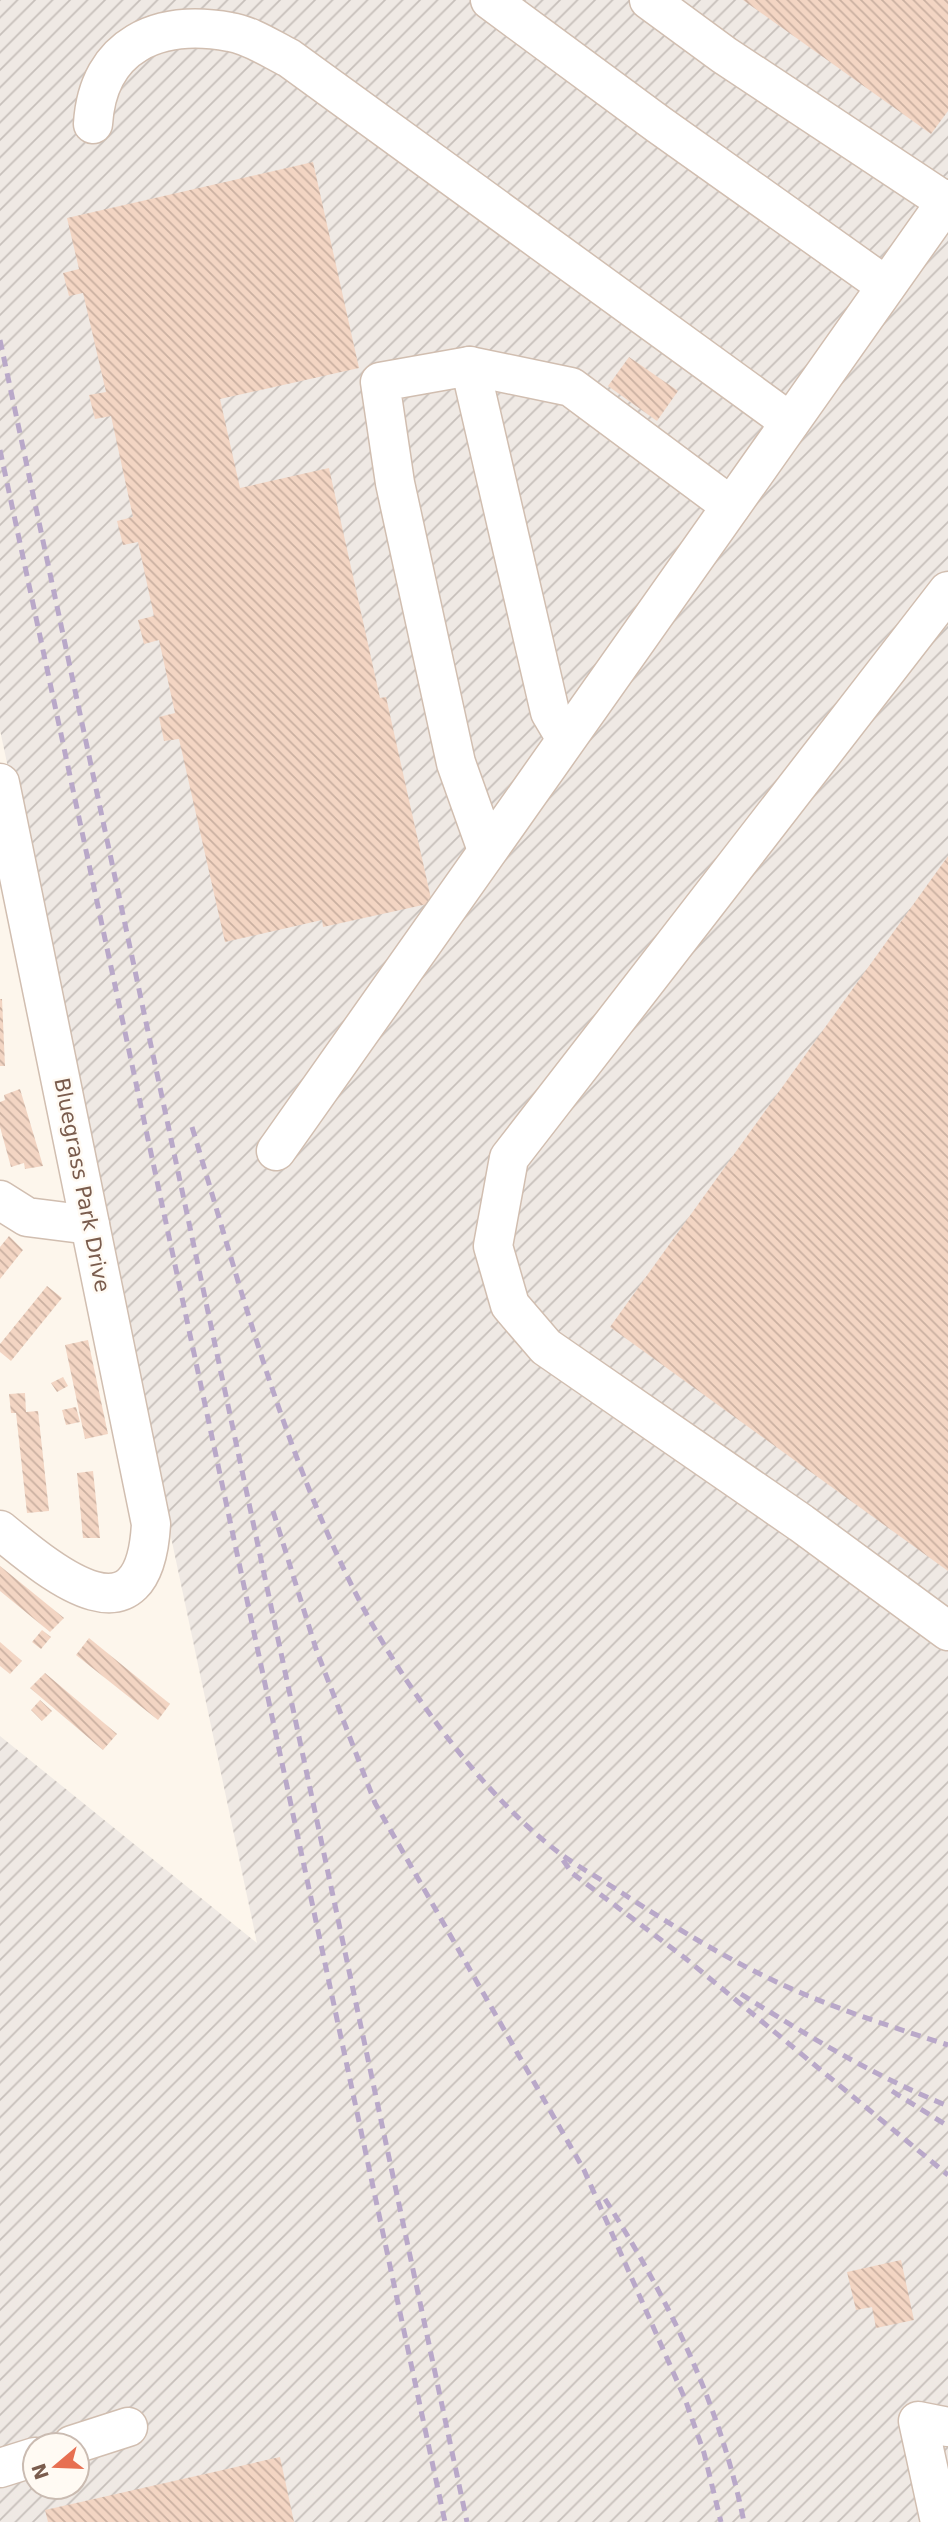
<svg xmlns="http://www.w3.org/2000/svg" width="948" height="2522" viewBox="0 0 948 2522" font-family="'DejaVu Sans',sans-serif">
  <defs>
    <pattern id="industrial-furrows" width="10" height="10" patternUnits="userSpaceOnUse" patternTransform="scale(1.75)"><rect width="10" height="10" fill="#efe9e4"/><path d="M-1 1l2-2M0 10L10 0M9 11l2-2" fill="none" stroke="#c7c0bb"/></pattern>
    <pattern id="building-back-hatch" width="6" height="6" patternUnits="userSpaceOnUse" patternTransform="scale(1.75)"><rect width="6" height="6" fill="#f3d5c3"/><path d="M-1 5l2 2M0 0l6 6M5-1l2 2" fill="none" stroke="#cab0a1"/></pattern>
  </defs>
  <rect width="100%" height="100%" fill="#fdf6ec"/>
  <path fill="url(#industrial-furrows)" fill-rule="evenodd" d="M0 0H948V2522H0V1736L257 1943 0 730ZM35 2445H77V2487H35Z"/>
  <g fill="url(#building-back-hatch)">
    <polygon points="743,0 948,0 948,111 931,134"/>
    <polygon points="313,162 359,368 220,399 240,488 329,468 380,698 386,697 432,903 323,927 322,920 225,942 179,739 164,741 159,717 175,713 159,640 144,644 138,620 154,616 138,542 123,545 117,521 133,517 111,416 95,419 89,395 106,392 83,293 69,296 63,273 79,269 67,218"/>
    <polygon points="629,357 678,391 657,421 608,386"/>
    <polygon points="948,856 948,1571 610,1327"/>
    <polygon points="0,999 2,999 5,1066 0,1066"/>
    <polygon points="20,1089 43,1166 25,1169 24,1163 11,1167 0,1127 0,1102 5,1100 4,1095"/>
    <polygon points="9,1236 23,1250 0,1279 0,1247"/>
    <polygon points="47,1286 62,1298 11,1361 0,1352 0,1344"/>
    <polygon points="88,1340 108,1434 85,1439 65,1345"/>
    <polygon points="63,1377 68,1386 57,1392 51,1383"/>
    <polygon points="25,1393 26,1412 38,1411 49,1511 27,1513 16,1413 11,1413 9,1394"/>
    <polygon points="76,1407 80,1422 66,1425 62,1410"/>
    <polygon points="93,1471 100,1538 83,1538 77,1473"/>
    <polygon points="0,1566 64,1618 50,1632 0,1591"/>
    <polygon points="42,1630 51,1637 41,1649 32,1642"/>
    <polygon points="89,1638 170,1704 158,1720 76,1655"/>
    <polygon points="0,1642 22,1661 10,1674 0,1666"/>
    <polygon points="45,1673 117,1734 103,1750 30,1688"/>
    <polygon points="40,1700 52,1711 42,1721 31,1710"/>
    <polygon points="901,2260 914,2320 876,2328 872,2307 856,2310 847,2272"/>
    <polygon points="280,2457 294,2522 48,2522 45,2510"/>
  </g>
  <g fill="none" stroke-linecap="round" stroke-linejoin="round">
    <g stroke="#d1beb0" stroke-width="41">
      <g id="minor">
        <polyline points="490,0 658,124 886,286"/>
        <polyline points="649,0 724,55 946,202"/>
        <path d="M93 124C98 44 159 19 230 32 250 35 271 49 289 58L790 422"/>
        <polyline points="470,366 571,387 731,506"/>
        <polyline points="948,591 509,1158 493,1246 510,1305 546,1347 801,1523 948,1631"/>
        <path d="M0 783 151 1524C144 1651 51 1572 0 1530"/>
        <polyline points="487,850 456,763 395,483 380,382 470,366 550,712 566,739"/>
        <polyline points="276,1151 948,199"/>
        <polyline points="0,1200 27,1217 90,1225"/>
        <polyline points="72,2445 128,2427"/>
        <polyline points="0,2468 35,2457"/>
        <polyline points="940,2522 918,2421 948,2427"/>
      </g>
    </g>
    <use href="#minor" stroke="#fff" stroke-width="38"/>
    <g stroke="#b9a8c9" stroke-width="5" stroke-dasharray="10 7" stroke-linecap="butt">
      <polyline points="0,340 467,2522"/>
      <polyline points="0,450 445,2522"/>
      <path d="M192 1127C239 1282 281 1443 353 1588 397 1677 478 1791 558 1852 578 1867 601 1879 622 1893 668 1923 715 1952 764 1976 823 2005 886 2025 948 2045"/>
      <polyline points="273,1511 316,1649 375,1803 584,2170 685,2399 704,2453 721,2522"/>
      <polyline points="563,1860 572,1873 685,1958 948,2175"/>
      <path d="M741 1994C808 2036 874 2076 948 2106"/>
      <polyline points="892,2091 948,2126"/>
      <path d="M605 2199C669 2300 720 2404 744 2522"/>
    </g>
  </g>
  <g text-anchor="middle" stroke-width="5" stroke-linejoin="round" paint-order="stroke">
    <g font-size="21" fill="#7a5c4d" stroke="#fffaf3">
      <text transform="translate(82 1185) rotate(79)" y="7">Bluegrass Park Drive</text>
    </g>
  </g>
  <g transform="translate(56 2466) rotate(251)"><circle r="33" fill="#fffaf3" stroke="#cabbb1" stroke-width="2"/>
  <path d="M0-5L12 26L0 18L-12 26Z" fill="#e76f51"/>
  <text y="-10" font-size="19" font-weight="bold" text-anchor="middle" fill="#7a5c4d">N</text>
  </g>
</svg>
